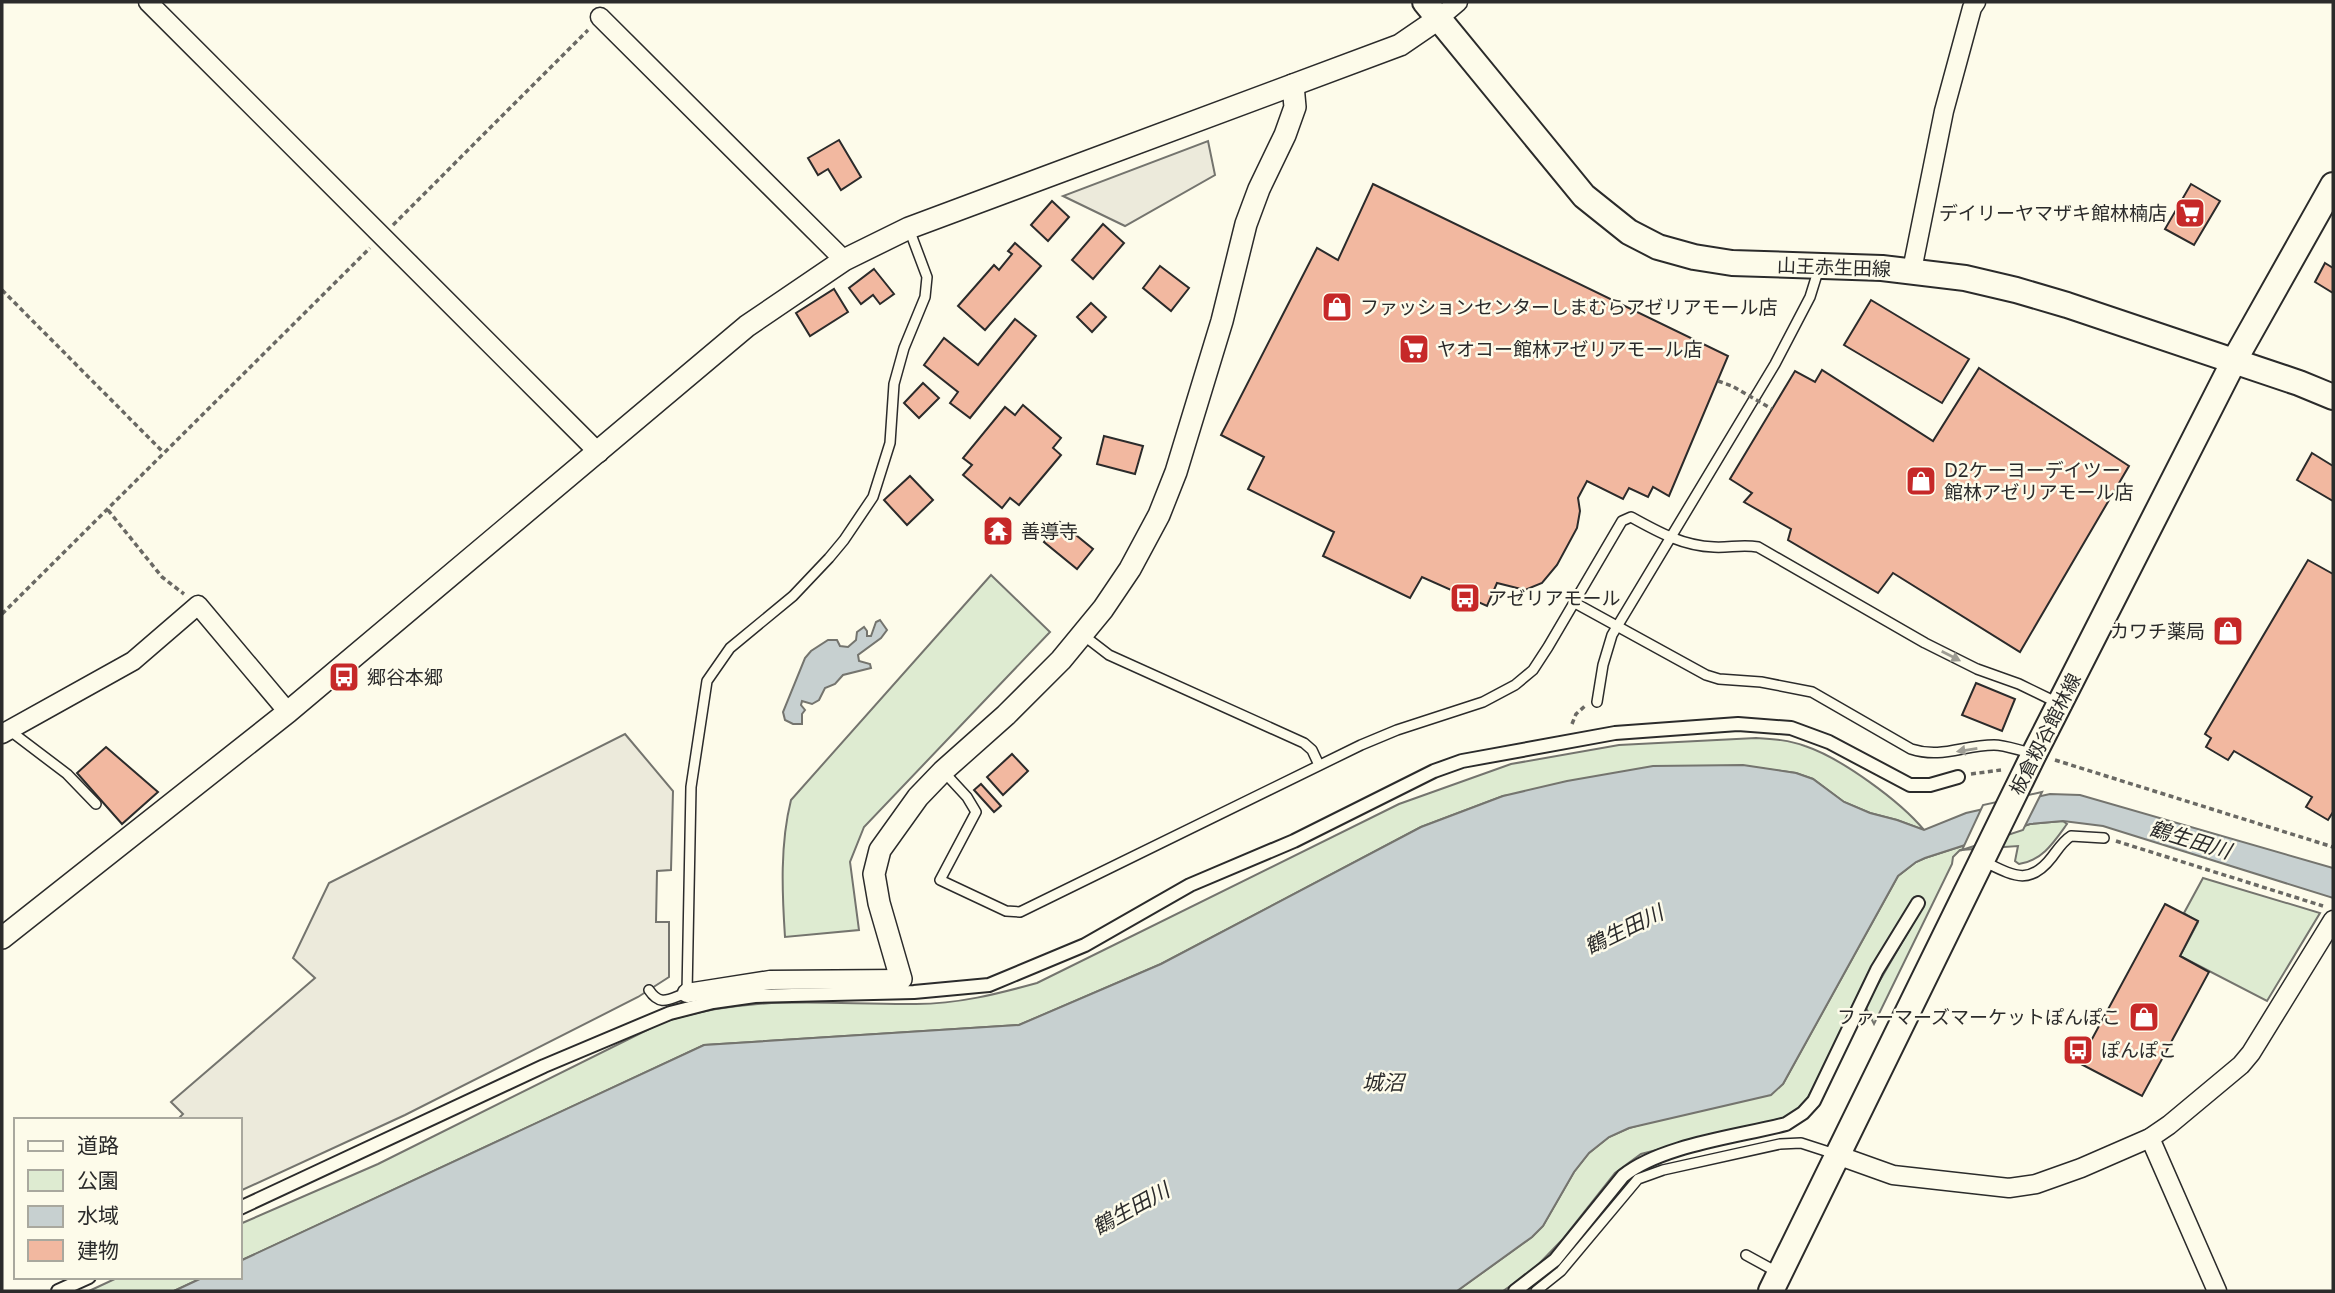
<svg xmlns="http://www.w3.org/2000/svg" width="2335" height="1293" viewBox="0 0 2335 1293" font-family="'Noto Sans','Noto Sans JP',sans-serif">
  <rect width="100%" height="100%" fill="#fdfbea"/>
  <g fill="#deebd1" stroke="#74746e" stroke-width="2">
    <path d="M991 575 1050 632 864 827 850 862 859 930 785 937C782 892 780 844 791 800Z"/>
    <path d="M1756 738C1773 739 1789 740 1805 746 1841 758 1900 801 1924 830L1897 820 1870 813 1844 802 1813 779 1796 773 1743 766 1503 796 1421 827 1161 964 1019 1025 704 1045 240 1261V1224L378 1164 661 1023C749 993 826 1005 916 1004 958 1004 997 994 1037 983L1399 804 1511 764 1619 745Z"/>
    <path d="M2063 821 2067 824C2054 842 2042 861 2019 864L2015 861 2018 846 1960 850 1953 857 1952 864 1874 1024 1865 1006 1925 903 1919 897 1873 966 1813 1089 1804 1104 1791 1116 1641 1154 1615 1173 1562 1240 1532 1271 1503 1291H1457L1532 1237 1543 1226 1574 1172 1589 1153 1609 1137 1629 1128 1783 1084 1898 876 1916 862 1925 858 2030 824Z"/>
    <polygon points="2203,878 2320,913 2267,1001 2180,956 2198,922 2184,913"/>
    <polygon points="119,1277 204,1277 174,1291 89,1291"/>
  </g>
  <g fill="#eceadb" stroke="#74746e" stroke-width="2">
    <polygon points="1208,141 1215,175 1125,226 1063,196"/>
    <polygon points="625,734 673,791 671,870 657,871 656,922 669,922 669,977 638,997 405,1115 240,1191 240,1120 177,1120 183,1114 171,1102 315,978 293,958 329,883"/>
  </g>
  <g fill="#c7d0d0" stroke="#74746e" stroke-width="2">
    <polygon points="880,620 887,630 881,638 858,655 859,661 870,664 871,668 843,675 835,684 825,688 819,700 812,704 802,701 801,705 805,710 802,714 802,724 793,724 785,720 783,712 805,658 811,651 828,640 837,640 840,646 848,647 856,640 857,632 864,627 867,631 867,636 871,636 876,622"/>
    <polygon points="1743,765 1796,773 1813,779 1844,802 1870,813 1897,820 1924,830 1966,813 2050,794 2080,795 2333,868 2333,898 2103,826 2063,821 2030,824 1925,858 1916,862 1898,876 1783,1084 1771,1095 1629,1128 1609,1137 1589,1153 1574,1172 1543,1226 1532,1237 1457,1291 174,1291 204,1277 240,1277 240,1261 704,1045 1019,1025 1161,964 1421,827 1503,796 1567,781 1653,766"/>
  </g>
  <polygon fill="#fdfbea" stroke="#74746e" stroke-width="2" points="2042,792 2023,830 1962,850 1983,805"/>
  <g fill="#f2b8a0" stroke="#2b2b2b" stroke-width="2">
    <polygon points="839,140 861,177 841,190 828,169 818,175 808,158"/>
    <polygon points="1373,184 1728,356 1669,496 1653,487 1648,497 1629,488 1623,499 1587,481 1578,498 1580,511 1577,528 1557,565 1542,583 1525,590 1497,583 1487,606 1422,577 1410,598 1323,556 1334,532 1248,489 1264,457 1221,435 1317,248 1338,260"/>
    <polygon points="2191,184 2220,201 2194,245 2165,229"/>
    <polygon points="1052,201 1069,217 1048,241 1031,225"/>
    <polygon points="1103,224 1124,243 1093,279 1072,260"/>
    <polygon points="1015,243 1041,266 985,330 958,306 994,265 999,270 1012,254 1008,251"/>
    <polygon points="2325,263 2333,268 2333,293 2315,282"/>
    <polygon points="1160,266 1189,288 1171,311 1143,288"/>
    <polygon points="874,269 894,294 880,304 873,295 861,304 849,288"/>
    <polygon points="834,289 848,312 810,336 796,313"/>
    <polygon points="1871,300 1969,359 1942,403 1844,345"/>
    <polygon points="1091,303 1106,317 1092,332 1077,317"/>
    <polygon points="1015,319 1036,336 970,418 950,403 958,392 924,365 944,338 978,365"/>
    <polygon points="1979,368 2129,466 2020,652 1893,573 1878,593 1788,540 1791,529 1744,502 1752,493 1730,479 1795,371 1815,382 1822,370 1933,441"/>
    <polygon points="923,383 939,398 919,418 904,403"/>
    <polygon points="1023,405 1061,438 1053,448 1061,455 1019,505 1010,498 1002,508 963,475 972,465 963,458 1005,407 1015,415"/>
    <polygon points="1104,436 1143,446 1135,474 1097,464"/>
    <polygon points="2312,453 2333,466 2333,501 2297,480"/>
    <polygon points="910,476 933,500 907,525 884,500"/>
    <polygon points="1060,522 1093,549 1077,569 1044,542"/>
    <polygon points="2308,560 2333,574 2333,812 2328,820 2306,807 2312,797 2234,751 2228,760 2206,747 2211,738 2205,734"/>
    <polygon points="1976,683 2015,699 2002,731 1962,715"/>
    <polygon points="106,747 158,792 122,824 77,773"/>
    <polygon points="1012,754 1028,771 1003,795 987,777"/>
    <polygon points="981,784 1001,806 994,812 974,790"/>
    <polygon points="2165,904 2198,921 2180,956 2209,972 2142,1096 2079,1063"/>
  </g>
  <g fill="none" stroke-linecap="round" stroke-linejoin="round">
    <g stroke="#2b2b2b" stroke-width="12">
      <g id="service">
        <path d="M1575 603 1706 675 1719 679 1761 682 1812 692 1911 749C1942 759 1963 745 1994 745 2006 745 2020 751 2032 753"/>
        <polyline points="1083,635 1109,655 1304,743 1312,750 1319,765"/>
        <polyline points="1597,702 1603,665 1612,635 1775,364 1810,297 1819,268"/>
        <polyline points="9,730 67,774 96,804"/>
        <path d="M943 771 967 797 976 812 940 880 1006 911 1020 912 1361 745 1397 730 1483 702 1515 685 1533 670 1548 647 1622 521 1631 517C1658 532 1683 546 1714 547 1729 548 1742 544 1758 547L1925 643 1977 669 2019 684 2058 703"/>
        <path d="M1983 861C2012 875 2029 887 2052 857 2058 849 2063 841 2071 836L2104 838"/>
        <path d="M649 990C661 1008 670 998 687 993L691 787 707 681 730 648 793 596 829 558 844 540 873 497 890 443 894 384 904 348 925 297 927 277 909 229"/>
        <polyline points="1746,1255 1777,1272"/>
        <polyline points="1536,1291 1561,1271 1638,1179 1663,1170 1780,1144 1801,1143 1835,1154"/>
      </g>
    </g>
    <g stroke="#2b2b2b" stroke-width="16">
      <g id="pedestrian">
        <polyline points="240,1208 544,1066 670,1013 713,1002 755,996 914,992 989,985 1085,945 1190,885 1294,841 1434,771 1462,761 1615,733 1738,724 1791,728 1829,742 1910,785 1930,785 1958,777"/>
        <polyline points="58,1291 89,1277"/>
        <path d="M1515 1291 1555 1260 1623 1176C1662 1145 1736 1137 1786 1124L1803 1113 1814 1101 1877 970 1918 903"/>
      </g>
    </g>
    <g stroke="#2b2b2b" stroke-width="21">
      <g id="minor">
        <polyline points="148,2 599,453"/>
        <polyline points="600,17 844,260"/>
        <polyline points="1438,19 1458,2"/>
        <polyline points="1912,270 1944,111 1972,8 1976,2"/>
        <polyline points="2,734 133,661 198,605 288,712"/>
        <polyline points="687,993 770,980 901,979"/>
        <polyline points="2150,1138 2217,1291"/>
        <polyline points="1837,1155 1893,1175 2009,1188 2036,1184 2081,1168 2150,1138 2169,1125 2241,1065 2251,1053 2333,920"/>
      </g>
    </g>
    <g stroke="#2b2b2b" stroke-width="24">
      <g id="tertiary">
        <polyline points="2,938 288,712 747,326 844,260 909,228 1400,45 1438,19"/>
        <polyline points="901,979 879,903 874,874 880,850 918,797 943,771 1006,715 1061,660 1103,609 1130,569 1159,515 1176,472 1222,321 1246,224 1259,189 1285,135 1295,107 1293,85"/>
      </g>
    </g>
    <g stroke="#2b2b2b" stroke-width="28">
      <g id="secondary">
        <polyline points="1425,2 1584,196 1629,232 1658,247 1694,257 1732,263 1882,268 1965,278 2016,290 2067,305 2299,383 2333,397"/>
        <polyline points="1771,1291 2034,754 2234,361 2333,185"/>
      </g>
    </g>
    <g stroke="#6a6964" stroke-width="3.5" stroke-dasharray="5 3.5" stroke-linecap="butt">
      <polyline points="393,225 588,30"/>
      <polyline points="2,290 163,452"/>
      <polyline points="108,510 162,577 184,594"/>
      <polyline points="2,614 370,248"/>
      <polyline points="1572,724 1576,714 1585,706"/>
      <polyline points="2055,760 2333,847"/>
      <polyline points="1971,774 2001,770"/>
      <polyline points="2116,841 2323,906"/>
    </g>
    <use href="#service" stroke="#fdfbea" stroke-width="9"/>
    <use href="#pedestrian" stroke="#fdfbea" stroke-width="12"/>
    <use href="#minor" stroke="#fdfbea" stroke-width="18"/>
    <use href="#tertiary" stroke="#fdfbea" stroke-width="21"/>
    <use href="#secondary" stroke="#fdfbea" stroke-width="24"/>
    <polyline stroke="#6a6964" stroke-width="3.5" stroke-dasharray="5 3.5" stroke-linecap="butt" points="1718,381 1732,386 1772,409"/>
  </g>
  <defs><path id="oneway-solid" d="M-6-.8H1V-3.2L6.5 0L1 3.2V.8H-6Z" transform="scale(1.75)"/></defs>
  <g fill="#9e9d94">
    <use href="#oneway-solid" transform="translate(1951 656) rotate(27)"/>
    <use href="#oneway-solid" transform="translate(1967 750) rotate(171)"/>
  </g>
  <defs>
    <g id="supermarket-square" transform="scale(1.575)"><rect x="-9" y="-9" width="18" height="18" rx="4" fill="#c62828" stroke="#fdfbea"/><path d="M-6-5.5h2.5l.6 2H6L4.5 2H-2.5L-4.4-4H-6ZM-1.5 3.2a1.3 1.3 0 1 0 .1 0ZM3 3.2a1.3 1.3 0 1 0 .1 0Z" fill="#fff"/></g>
    <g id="shop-square" transform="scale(1.575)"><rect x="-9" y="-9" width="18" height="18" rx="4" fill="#c62828" stroke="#fdfbea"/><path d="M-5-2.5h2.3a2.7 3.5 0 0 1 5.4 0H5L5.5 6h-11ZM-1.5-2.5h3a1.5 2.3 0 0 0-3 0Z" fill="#fff"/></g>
    <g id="temple-square" transform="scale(1.575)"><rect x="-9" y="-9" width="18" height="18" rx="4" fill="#c62828" stroke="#fdfbea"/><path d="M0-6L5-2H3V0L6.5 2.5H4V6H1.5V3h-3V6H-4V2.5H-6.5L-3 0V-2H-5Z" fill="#fff"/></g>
    <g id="bus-square" transform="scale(1.575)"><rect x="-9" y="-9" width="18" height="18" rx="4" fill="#c62828" stroke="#fdfbea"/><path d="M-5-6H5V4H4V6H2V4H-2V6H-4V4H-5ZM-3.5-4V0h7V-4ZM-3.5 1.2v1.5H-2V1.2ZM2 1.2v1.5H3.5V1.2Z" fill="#fff"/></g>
  </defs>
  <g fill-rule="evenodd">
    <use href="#supermarket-square" x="2190" y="213"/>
    <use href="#shop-square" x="1337" y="307"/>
    <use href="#supermarket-square" x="1414" y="349"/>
    <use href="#shop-square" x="1921" y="481"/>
    <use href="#temple-square" x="998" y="531"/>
    <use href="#bus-square" x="1465" y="598"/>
    <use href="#shop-square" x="2228" y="631"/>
    <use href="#bus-square" x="344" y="677"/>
    <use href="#shop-square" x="2144" y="1017"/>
    <use href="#bus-square" x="2078" y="1050"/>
  </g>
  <g text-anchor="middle" stroke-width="5" stroke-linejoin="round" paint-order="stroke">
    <g font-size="19" fill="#2b2b2b" stroke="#fdfbea" text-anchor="start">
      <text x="2167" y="220" text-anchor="end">デイリーヤマザキ館林楠店</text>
      <text x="1360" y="314">ファッションセンターしまむらアゼリアモール店</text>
      <text x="1437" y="356">ヤオコー館林アゼリアモール店</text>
      <text x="1944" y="477">D2ケーヨーデイツー<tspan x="1944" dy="22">館林アゼリアモール店</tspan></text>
      <text x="1021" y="538">善導寺</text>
      <text x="1488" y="605">アゼリアモール</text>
      <text x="2205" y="638" text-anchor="end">カワチ薬局</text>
      <text x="367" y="684">郷谷本郷</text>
      <text x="2121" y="1024" text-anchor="end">ファーマーズマーケットぽんぽこ</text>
      <text x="2101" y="1057">ぽんぽこ</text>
    </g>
    <g font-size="19" fill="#2b2b2b" stroke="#fdfbea">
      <text transform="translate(1834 267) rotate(2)" y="7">山王赤生田線</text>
      <text transform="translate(2045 734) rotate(-63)" y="7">板倉籾谷館林線</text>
    </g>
    <g font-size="21" font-style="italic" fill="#2b2b2b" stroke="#fdfbea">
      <text transform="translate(2190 840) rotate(17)" y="7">鶴生田川</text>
      <text transform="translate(1624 930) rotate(-26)" y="7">鶴生田川</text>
      <text x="1383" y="1090">城沼</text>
      <text transform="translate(1131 1209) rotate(-29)" y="7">鶴生田川</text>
    </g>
  </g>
  <rect width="2335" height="1293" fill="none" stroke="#2b2b2b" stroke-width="7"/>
  <rect x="14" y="1118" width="228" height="161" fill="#fdfbea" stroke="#a9a89e" stroke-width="2"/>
  <rect x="28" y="1141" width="35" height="10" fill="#fdfbea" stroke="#a9a89e" stroke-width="2"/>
  <text x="77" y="1153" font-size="21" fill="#2b2b2b">道路</text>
  <rect x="28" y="1170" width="35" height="21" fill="#deebd1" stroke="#a9a89e" stroke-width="2"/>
  <text x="77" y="1188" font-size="21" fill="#2b2b2b">公園</text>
  <rect x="28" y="1206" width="35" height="21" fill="#c7d0d0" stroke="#a9a89e" stroke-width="2"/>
  <text x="77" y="1223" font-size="21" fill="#2b2b2b">水域</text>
  <rect x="28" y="1240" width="35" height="21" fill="#f2b8a0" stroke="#a9a89e" stroke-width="2"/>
  <text x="77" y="1258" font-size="21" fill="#2b2b2b">建物</text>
</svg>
